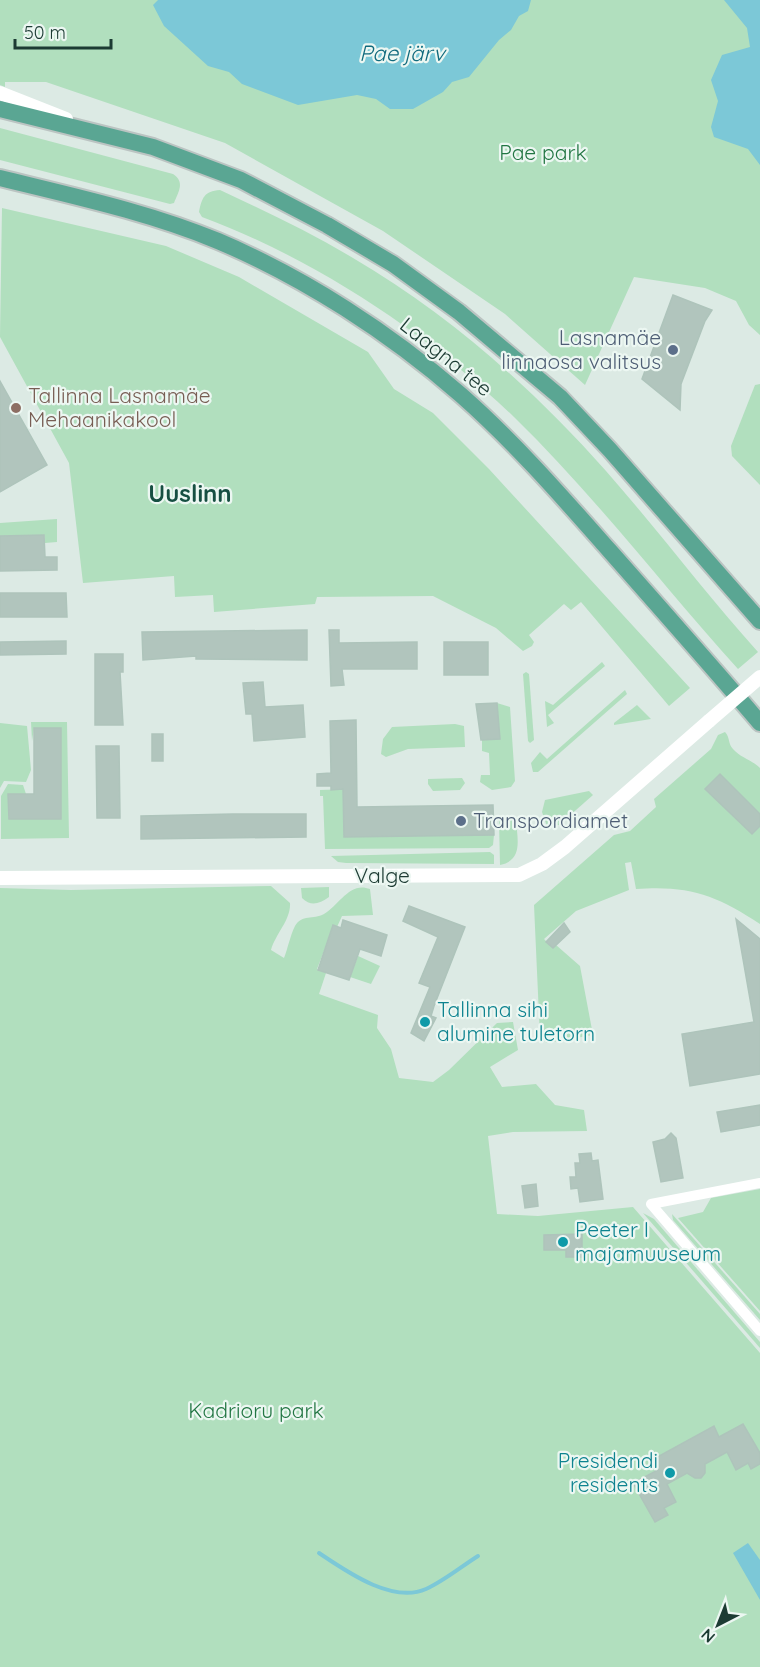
<svg xmlns="http://www.w3.org/2000/svg" width="760" height="1667" viewBox="0 0 760 1667" font-family="Quicksand,sans-serif">
  <rect width="100%" height="100%" fill="#dceae4"/>
  <g fill="#b1dfbe">
    <polygon points="0,0 760,0 760,335 749,325 736,301 705,288 634,277 585,385 505,314 383,231 225,143 46,82 5,82 5,87 0,85"/>
    <path d="M0 128 173 174C185 182 179 191 174 203L170 204 0 160Z"/>
    <path d="M220 190C265 211 310 232 353 258 449 314 532 388 606 471 658 530 705 593 758 652L738 669C663 586 595 496 514 417 425 332 317 260 202 217L199 212C202 198 204 191 220 190Z"/>
    <polygon points="2,208 166,246 239,277 368,352 394,389 433,413 489,469 690,688 669,706 581,602 571,610 564,604 529,635 534,642 532,646 523,651 496,628 433,596 317,597 315,604 214,612 213,595 175,597 174,576 83,583 69,463 0,337"/>
    <polygon points="760,384 760,485 732,456 731,446 755,385"/>
    <polygon points="57,519 57,542 45,543 44,535 0,536 0,523"/>
    <polygon points="602,662 605,666 548,715 554,723 547,727 545,701 553,705"/>
    <polygon points="526,672 529,674 534,740 530,743 528,741 523,674"/>
    <polygon points="625,690 627,694 538,772 533,772 531,763 540,752 547,759"/>
    <polygon points="497,703 510,707 515,781 511,787 492,790 480,782 481,775 490,775 489,753 482,751 482,740 500,738"/>
    <polygon points="637,705 651,719 614,725 614,723"/>
    <polygon points="31,722 67,722 69,838 1,839 1,796 8,784 23,785 26,794 8,795 9,819 61,819 61,728 34,728 32,741"/>
    <polygon points="0,723 27,726 31,770 26,782 4,781 0,788"/>
    <polygon points="455,724 464,726 465,747 408,749 386,757 381,754 383,739 392,727"/>
    <path d="M725 732C730 737 728 744 733 749 741 758 752 760 760 768V924C717 895 688 885 636 889L631 862 625 863 629 890 576 911 544 939 553 948 556 945 580 966 593 1035 547 1043 540 1038 534 905 614 835 630 831 656 807 654 799 711 749 718 735Z"/>
    <polygon points="462,778 465,783 460,790 433,791 428,784 428,779"/>
    <polygon points="350,789 350,807 494,835 493,845 489,848 325,849 323,796 320,796 320,790"/>
    <polygon points="589,791 593,795 559,825 547,826 542,812 545,800"/>
    <path d="M516 819C517 838 524 860 500 865L499 820Z"/>
    <polygon points="490,852 494,855 494,864 346,863 338,862 331,856"/>
    <path d="M271 886 290 903C291 920 276 933 271 950L284 958C288 948 290 936 295 926 302 914 313 920 324 914 339 905 350 881 370 889L373 915 342 916 337 927 334 925 317 969 326 973 319 994 378 1015 377 1028 391 1049 399 1078 433 1082 449 1070 497 1023 513 1022 518 1050 490 1067 502 1087 536 1084 555 1105 584 1110 587 1131 513 1132 488 1136 497 1214 538 1216 633 1207 760 1353V1667H0V888L71 890Z"/>
    <path d="M329 887V897C319 904 311 907 302 898L301 888Z"/>
    <polygon points="358,956 380,966 371,984 350,977"/>
    <polygon points="760,1189 760,1311 678,1218 703,1212 711,1198"/>
    <polygon points="643,1213 654,1219 760,1342 760,1348"/>
    <polygon points="672,1214 760,1314 760,1320 673,1220"/>
  </g>
  <g fill="#7cc8d7">
    <polygon points="158,0 531,0 528,11 519,16 511,30 499,40 469,77 452,82 443,92 413,109 390,109 376,99 357,95 298,105 242,84 229,72 208,66 164,26 153,5"/>
    <polygon points="724,0 760,0 760,165 748,149 714,137 711,127 718,101 711,80 722,55 750,47 747,28"/>
    <polygon points="748,1543 760,1560 760,1600 733,1553"/>
  </g>
  <g fill="none" stroke-linecap="round" stroke-linejoin="round">
    <path stroke="#7cc8d7" stroke-width="4" d="M319 1553C346 1571 392 1604 426 1589 444 1581 462 1566 478 1556"/>
  </g>
  <g fill="#b1c5bd" stroke="#aec4bb" stroke-width="1.5">
    <polygon points="673,295 712,310 705,321 681,384 680,410 642,379"/>
    <polygon points="0,381 47,465 0,492"/>
    <polygon points="44,535 45,557 57,557 57,570 0,571 0,536"/>
    <polygon points="0,593 66,593 67,617 0,617"/>
    <polygon points="307,630 307,660 196,659 196,656 143,660 142,632"/>
    <polygon points="329,630 339,630 339,643 417,642 417,669 342,669 344,685 331,686"/>
    <polygon points="66,641 66,654 0,655 0,642"/>
    <rect x="444" y="642" width="44" height="33"/>
    <polygon points="95,654 123,654 123,672 120,672 123,725 95,725"/>
    <polygon points="263,682 265,707 303,705 305,737 254,741 252,714 246,714 243,683"/>
    <polygon points="497,703 500,739 481,740 476,704"/>
    <polygon points="356,720 357,807 493,805 494,835 344,837 343,789 331,790 331,786 317,786 317,774 331,773 330,721"/>
    <polygon points="34,728 61,728 61,819 9,819 8,794 34,794"/>
    <rect x="152" y="734" width="11" height="27"/>
    <polygon points="96,746 119,746 120,818 97,818"/>
    <polygon points="720,774 760,814 760,826 752,834 705,789"/>
    <polygon points="233,814 306,814 306,837 141,839 141,816"/>
    <polygon points="409,906 465,927 434,1006 431,1016 436,1018 424,1041 411,1033 430,987 419,983 438,937 403,921"/>
    <polygon points="736,919 760,939 760,1074 690,1086 682,1034 754,1022"/>
    <polygon points="343,920 387,935 381,956 360,949 349,980 318,970 333,925 341,928"/>
    <polygon points="564,923 570,932 553,948 546,942"/>
    <polygon points="760,1105 760,1125 721,1132 717,1112"/>
    <polygon points="671,1133 676,1138 683,1178 661,1182 653,1142 665,1139"/>
    <polygon points="591,1153 592,1161 598,1160 603,1199 580,1202 578,1188 571,1189 570,1177 576,1177 575,1163 580,1163 579,1154"/>
    <polygon points="536,1184 538,1206 525,1208 522,1186"/>
    <polygon points="582,1234 582,1257 566,1257 566,1250 544,1250 544,1235"/>
    <polygon points="743,1424 760,1453 760,1464 751,1469 748,1463 736,1470 727,1452 705,1464 705,1473 701,1478 695,1478 687,1473 667,1484 676,1502 664,1508 668,1515 655,1522 633,1483 656,1471 650,1461 714,1426 719,1437"/>
  </g>
  <g fill="none" stroke-linecap="round" stroke-linejoin="round">
    <g stroke="#bbc4c2" stroke-width="20">
      <g id="primary">
        <polyline points="0,109 153,147 241,180 327,225 393,264 459,312 560,397 610,450 760,621"/>
        <path d="M0 178C73 196 148 212 218 241 305 278 390 333 461 395 512 440 557 491 601 541 654 601 708 662 760 723"/>
      </g>
    </g>
    <polyline stroke="#fff" stroke-width="10" points="760,1183 651,1204 760,1331"/>
    <g stroke="#fff" stroke-width="14">
      <polyline points="0,93 66,119"/>
      <polyline points="0,878 519,875 542,864 565,847 709,721"/>
    </g>
    <use href="#primary" stroke="#5aa693" stroke-width="16"/>
    <polyline stroke="#fff" stroke-width="14" points="709,721 760,677"/>
  </g>
  <g fill="#5c6f8a" stroke="#ecf7f2" stroke-width="2">
    <circle cx="673" cy="350" r="6"/>
    <circle cx="461" cy="821" r="6"/>
  </g>
  <circle fill="#8d6e63" stroke="#ecf7f2" stroke-width="2" cx="16" cy="408" r="6"/>
  <g fill="#0f9aa8" stroke="#ecf7f2" stroke-width="2">
    <circle cx="425" cy="1022" r="6"/>
    <circle cx="563" cy="1242" r="6"/>
    <circle cx="670" cy="1473" r="6"/>
  </g>
  <g text-anchor="middle" stroke-width="4.5" stroke-linejoin="round" paint-order="stroke">
    <g font-size="21" fill="#227643" stroke="#ecf7f2">
      <text x="543" y="160">Pae park</text>
      <text x="256" y="1418">Kadrioru park</text>
    </g>
    <g font-size="21" fill="#4e5e75" stroke="#ecf7f2" text-anchor="end">
      <text x="661" y="345">Lasnamäe<tspan x="661" dy="24">linnaosa valitsus</tspan></text>
      <text x="473" y="828" text-anchor="start">Transpordiamet</text>
    </g>
    <g font-size="21" fill="#1c3b33" stroke="#ecf7f2">
      <text transform="translate(446 357) rotate(39)" y="7">Laagna tee</text>
      <text x="382" y="883">Valge</text>
    </g>
    <g font-size="21" fill="#785e54" stroke="#ecf7f2" text-anchor="start">
      <text x="28" y="403">Tallinna Lasnamäe<tspan x="28" dy="24">Mehaanikakool</tspan></text>
    </g>
    <g font-size="21" fill="#0d838f" stroke="#ecf7f2" text-anchor="start">
      <text x="437" y="1017">Tallinna sihi<tspan x="437" dy="24">alumine tuletorn</tspan></text>
      <text x="575" y="1237">Peeter I<tspan x="575" dy="24">majamuuseum</tspan></text>
      <text x="658" y="1468" text-anchor="end">Presidendi<tspan x="658" dy="24">residents</tspan></text>
    </g>
    <g font-size="22" font-style="italic" fill="#106a7d" stroke="#ecf7f2">
      <text x="402" y="61">Pae järv</text>
    </g>
    <g font-size="24" font-weight="bold" fill="#164f42" stroke="#ecf7f2">
      <text x="190" y="502">Uuslinn</text>
    </g>
  </g>
  <g transform="translate(718 1625) rotate(222)" stroke="#ecf7f2" stroke-width="4.5" paint-order="stroke">
  <path d="M0-4.5L10 22L0 15L-10 22Z" fill="#1c3b33"/>
  <text y="-9" font-size="16" font-weight="bold" text-anchor="middle" fill="#1c3b33">N</text>
  </g>
  <path d="M15 39v9h96v-9" fill="none" stroke="#1c3b33" stroke-width="3"/>
  <text x="24" y="39" font-size="18" fill="#1c3b33" stroke="#ecf7f2" stroke-width="4.5" paint-order="stroke">50 m</text>
</svg>
